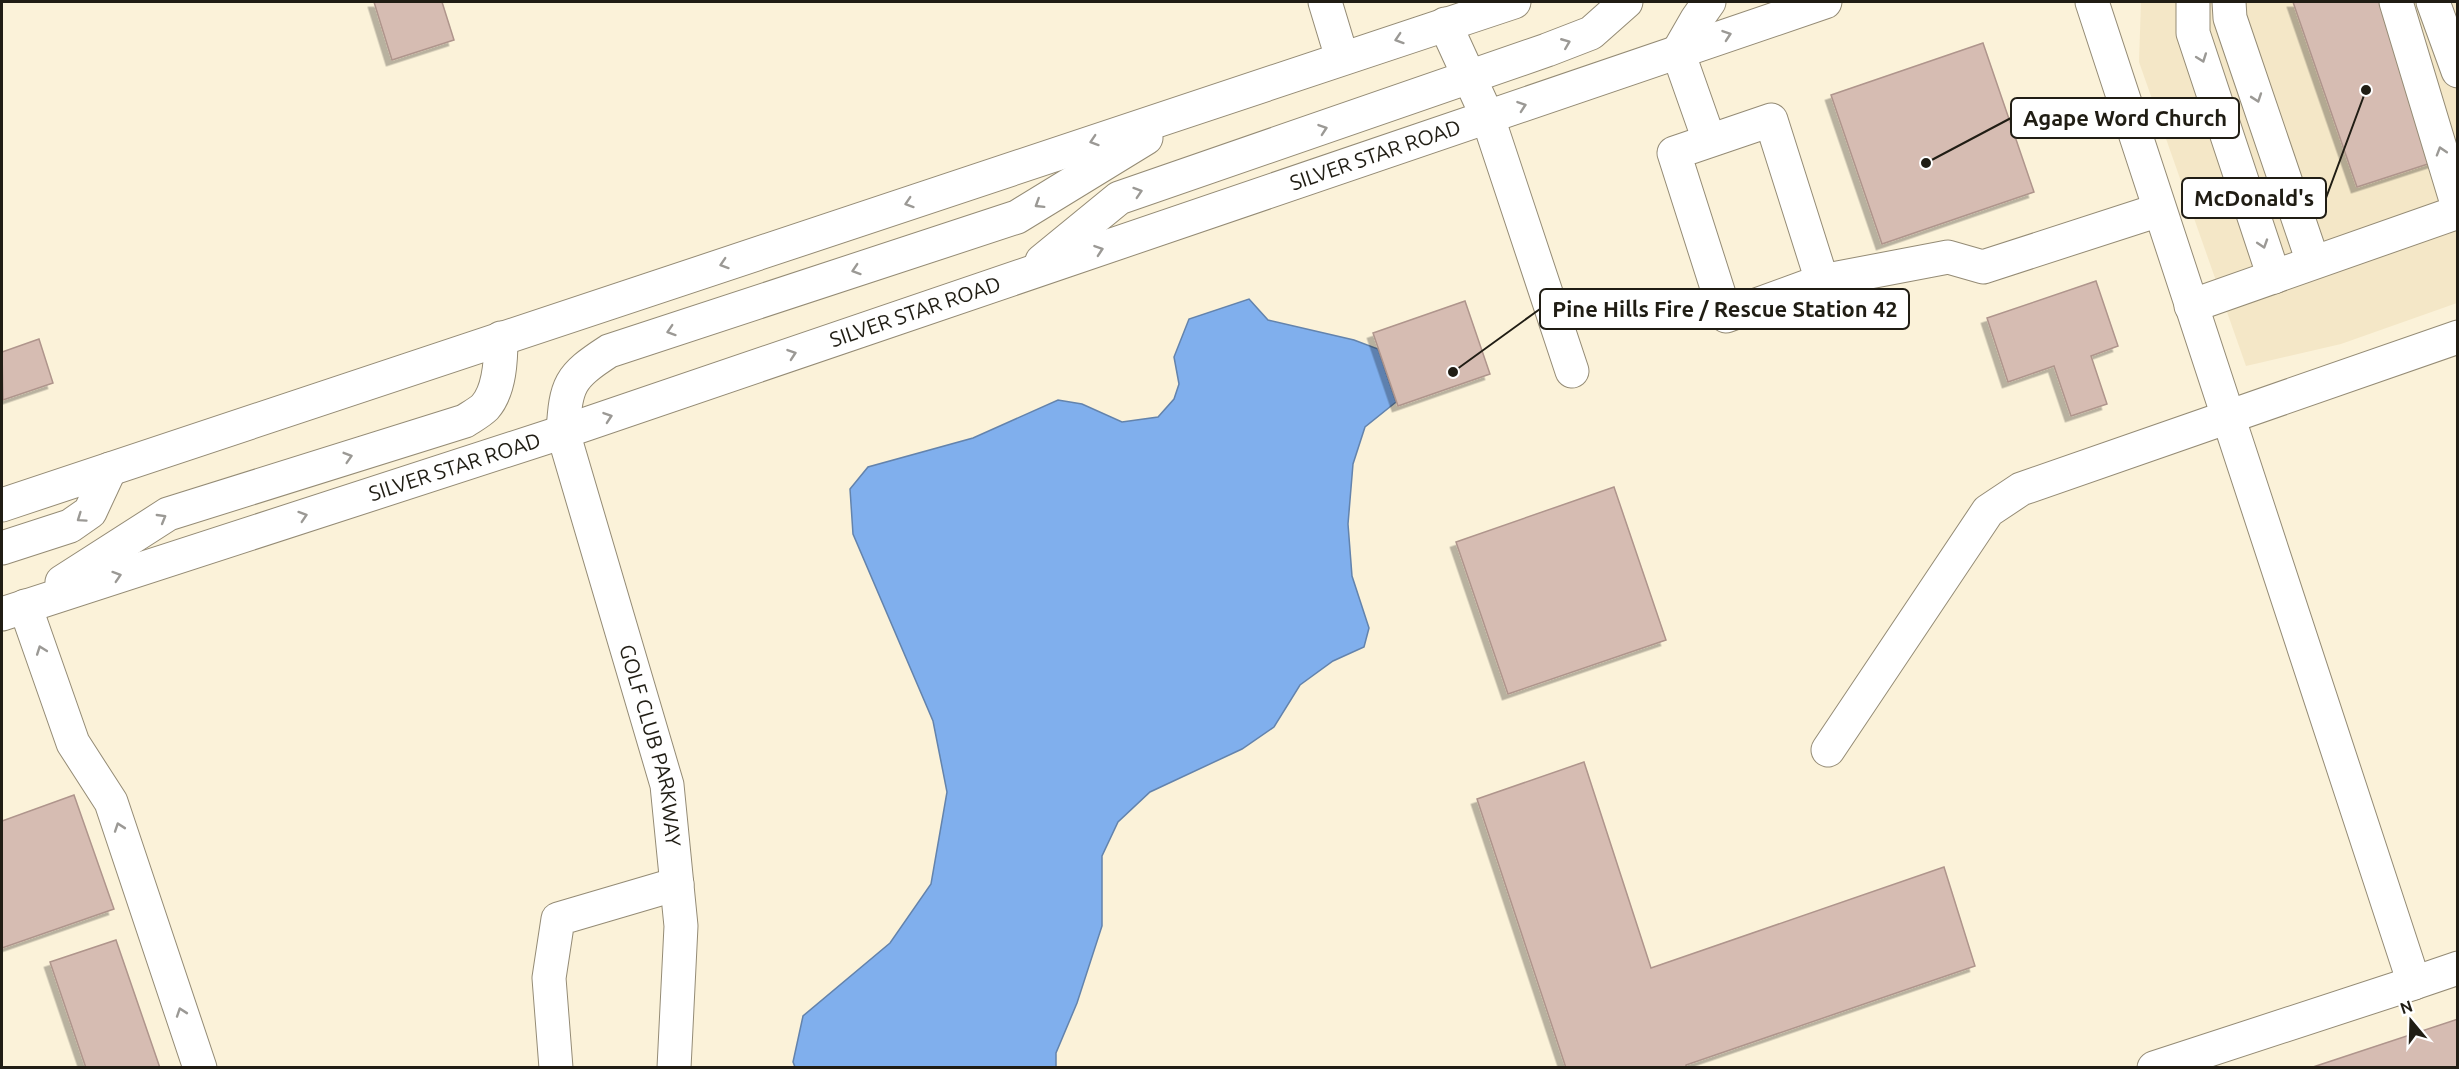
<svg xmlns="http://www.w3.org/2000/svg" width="2459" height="1069" viewBox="0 0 2459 1069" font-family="Ubuntu,sans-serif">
  <defs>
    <filter id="shadow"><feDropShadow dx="-5.5" dy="5.5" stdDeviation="0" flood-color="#0004"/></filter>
  </defs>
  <rect width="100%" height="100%" fill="#fbf2d9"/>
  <polygon fill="#f4e7c7" points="2141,2 2457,2 2457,303 2341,344 2246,366 2139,62"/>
  <polygon fill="#80afed" stroke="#6383ac" stroke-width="1.5" points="1249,299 1268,320 1354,340 1378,349 1396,402 1365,427 1353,464 1348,524 1352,576 1369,628 1364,647 1333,661 1300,685 1274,727 1242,749 1150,792 1118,822 1102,856 1102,926 1077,1003 1056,1053 1056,1067 795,1067 793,1062 803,1016 890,943 931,884 947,792 933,721 853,534 850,489 868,467 973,438 1058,400 1082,404 1122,422 1158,417 1174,399 1179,384 1174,357 1189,319"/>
  <g fill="#d6bcb2" stroke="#af958c" stroke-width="1.5" filter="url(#shadow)">
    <polygon points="374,2 442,2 454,40 392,60"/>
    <polygon points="2293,2 2380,2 2434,162 2357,187"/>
    <polygon points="1983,43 2034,192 1882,244 1831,95"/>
    <polygon points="2096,281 2118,346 2091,356 2107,404 2071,416 2054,366 2008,382 1987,318"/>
    <polygon points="1465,301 1490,374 1398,406 1373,333"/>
    <polygon points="39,339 53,383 3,400 2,352"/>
    <polygon points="1614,487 1666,640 1508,694 1456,542"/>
    <polygon points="1584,762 1651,968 1944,867 1975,966 1686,1065 1686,1068 1566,1068 1477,799"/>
    <polygon points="74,795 114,909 2,948 2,821"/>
    <polygon points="116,940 160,1068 86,1068 50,962"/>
    <polygon points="2458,1019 2458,1068 2310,1068"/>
  </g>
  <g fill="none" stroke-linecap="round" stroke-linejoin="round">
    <g stroke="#948b75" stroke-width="35">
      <g id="minor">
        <polyline points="1325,2 1342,58"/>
        <polyline points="2092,2 2414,983 2154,1068"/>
        <polyline points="2193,2 2193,33 2274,277"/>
        <polyline points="2229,2 2230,18 2313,262"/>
        <polyline points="2396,2 2458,207"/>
        <polyline points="2433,2 2458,71"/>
        <polyline points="1445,24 1488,118 1572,371"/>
        <polyline points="1678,52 1709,140"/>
        <polyline points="1822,281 1726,316 1674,153 1771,120 1822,281 1948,257 1983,267 2159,210"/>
        <polyline points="2191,306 2458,212"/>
        <path id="s1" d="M563 432 667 785 681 926 674 1068"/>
        <polyline points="25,606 73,743 111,802 200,1068"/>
        <polyline points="1828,750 1988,511 2021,489 2458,337"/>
        <polyline points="2414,983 2458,968"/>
        <polyline points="556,1068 549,978 558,919 677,884"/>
      </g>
    </g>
    <g stroke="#948b75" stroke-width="35">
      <g id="major">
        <polyline points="1678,52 1697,19 1709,2"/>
        <polyline points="1042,261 1119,198 1547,50 1591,33 1626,2"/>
        <path d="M563 432C566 384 569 377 609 351L1017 217 1146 138"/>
        <polyline points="2,505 1514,2"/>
        <polyline points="2,548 70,526 90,512 110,469"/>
        <path d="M62 582 168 514 465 421C471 417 480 412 485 407 500 390 501 359 501 338"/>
        <path id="s2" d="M2 614 563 432 1825 2"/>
      </g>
    </g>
    <use href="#minor" stroke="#fff" stroke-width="33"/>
    <use href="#major" stroke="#fff" stroke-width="33"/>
  </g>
  <defs><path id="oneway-chevron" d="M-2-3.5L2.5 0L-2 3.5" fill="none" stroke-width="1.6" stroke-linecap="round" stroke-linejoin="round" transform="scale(1.5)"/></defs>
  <g stroke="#9b9995">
    <use href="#oneway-chevron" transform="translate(1727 35) rotate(-19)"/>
    <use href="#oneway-chevron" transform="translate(1399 39) rotate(162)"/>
    <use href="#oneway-chevron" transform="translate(1566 43) rotate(-22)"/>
    <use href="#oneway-chevron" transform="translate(2202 58) rotate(70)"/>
    <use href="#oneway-chevron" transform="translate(2257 98) rotate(71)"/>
    <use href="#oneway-chevron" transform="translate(1522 106) rotate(-19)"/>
    <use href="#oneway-chevron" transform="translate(1323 129) rotate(-19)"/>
    <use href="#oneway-chevron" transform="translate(1094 141) rotate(162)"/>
    <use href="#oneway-chevron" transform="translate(2441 151) rotate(-107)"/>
    <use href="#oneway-chevron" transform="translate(1138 192) rotate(-18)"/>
    <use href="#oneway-chevron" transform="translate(909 203) rotate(162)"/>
    <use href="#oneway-chevron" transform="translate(1039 204) rotate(148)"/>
    <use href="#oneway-chevron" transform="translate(2263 244) rotate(72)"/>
    <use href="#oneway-chevron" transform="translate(1099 250) rotate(-19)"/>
    <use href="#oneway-chevron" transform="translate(724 264) rotate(162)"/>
    <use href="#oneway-chevron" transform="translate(856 270) rotate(162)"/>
    <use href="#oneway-chevron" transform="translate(671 331) rotate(162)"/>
    <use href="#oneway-chevron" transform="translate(792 354) rotate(-19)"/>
    <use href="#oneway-chevron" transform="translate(608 417) rotate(-19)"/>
    <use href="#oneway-chevron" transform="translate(348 457) rotate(-17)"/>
    <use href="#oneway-chevron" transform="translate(303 516) rotate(-18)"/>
    <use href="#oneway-chevron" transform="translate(81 518) rotate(145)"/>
    <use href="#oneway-chevron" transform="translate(162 518) rotate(-30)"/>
    <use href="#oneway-chevron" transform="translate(117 576) rotate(-18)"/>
    <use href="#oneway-chevron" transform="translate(41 650) rotate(-110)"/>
    <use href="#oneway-chevron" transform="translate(119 827) rotate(-109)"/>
    <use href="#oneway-chevron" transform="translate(181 1012) rotate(-109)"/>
  </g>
  <g text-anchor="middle" stroke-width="5" stroke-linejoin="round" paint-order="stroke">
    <g font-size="21" fill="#201d14" stroke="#fff">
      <text dy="7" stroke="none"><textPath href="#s2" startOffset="1448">SILVER STAR ROAD</textPath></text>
      <text dy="7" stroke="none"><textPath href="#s2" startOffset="962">SILVER STAR ROAD</textPath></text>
      <text dy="7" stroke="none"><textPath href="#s2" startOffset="476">SILVER STAR ROAD</textPath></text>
      <text dy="7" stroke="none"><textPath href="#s1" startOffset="326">GOLF CLUB PARKWAY</textPath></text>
    </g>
  </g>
  <path fill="none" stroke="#201d14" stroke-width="2" d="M1926 163L2011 118M2366 90L2326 198M1453 372L1540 309"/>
  <g fill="#201d14" stroke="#fff" stroke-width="2">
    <circle cx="1926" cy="163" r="6"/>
    <circle cx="2366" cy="90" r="6"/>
    <circle cx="1453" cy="372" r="6"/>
  </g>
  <g fill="#fff" stroke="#201d14" stroke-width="2">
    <rect x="2011" y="98" width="228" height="40" rx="6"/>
    <rect x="2182" y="178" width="144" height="40" rx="6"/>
    <rect x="1540" y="289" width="369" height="40" rx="6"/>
  </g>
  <g font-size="22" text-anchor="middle" font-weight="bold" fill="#201d14">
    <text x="2125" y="126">Agape Word Church</text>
    <text x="2254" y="206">McDonald's</text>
    <text x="1725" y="317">Pine Hills Fire / Rescue Station 42</text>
  </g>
  <rect width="2459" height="1069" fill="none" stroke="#201d14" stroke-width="6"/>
  <g transform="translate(2411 1021) rotate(341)" stroke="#ffffff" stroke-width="4.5" paint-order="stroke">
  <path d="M0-4.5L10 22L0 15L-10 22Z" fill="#201d14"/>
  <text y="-9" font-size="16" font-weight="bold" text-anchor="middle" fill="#201d14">N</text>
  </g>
</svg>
